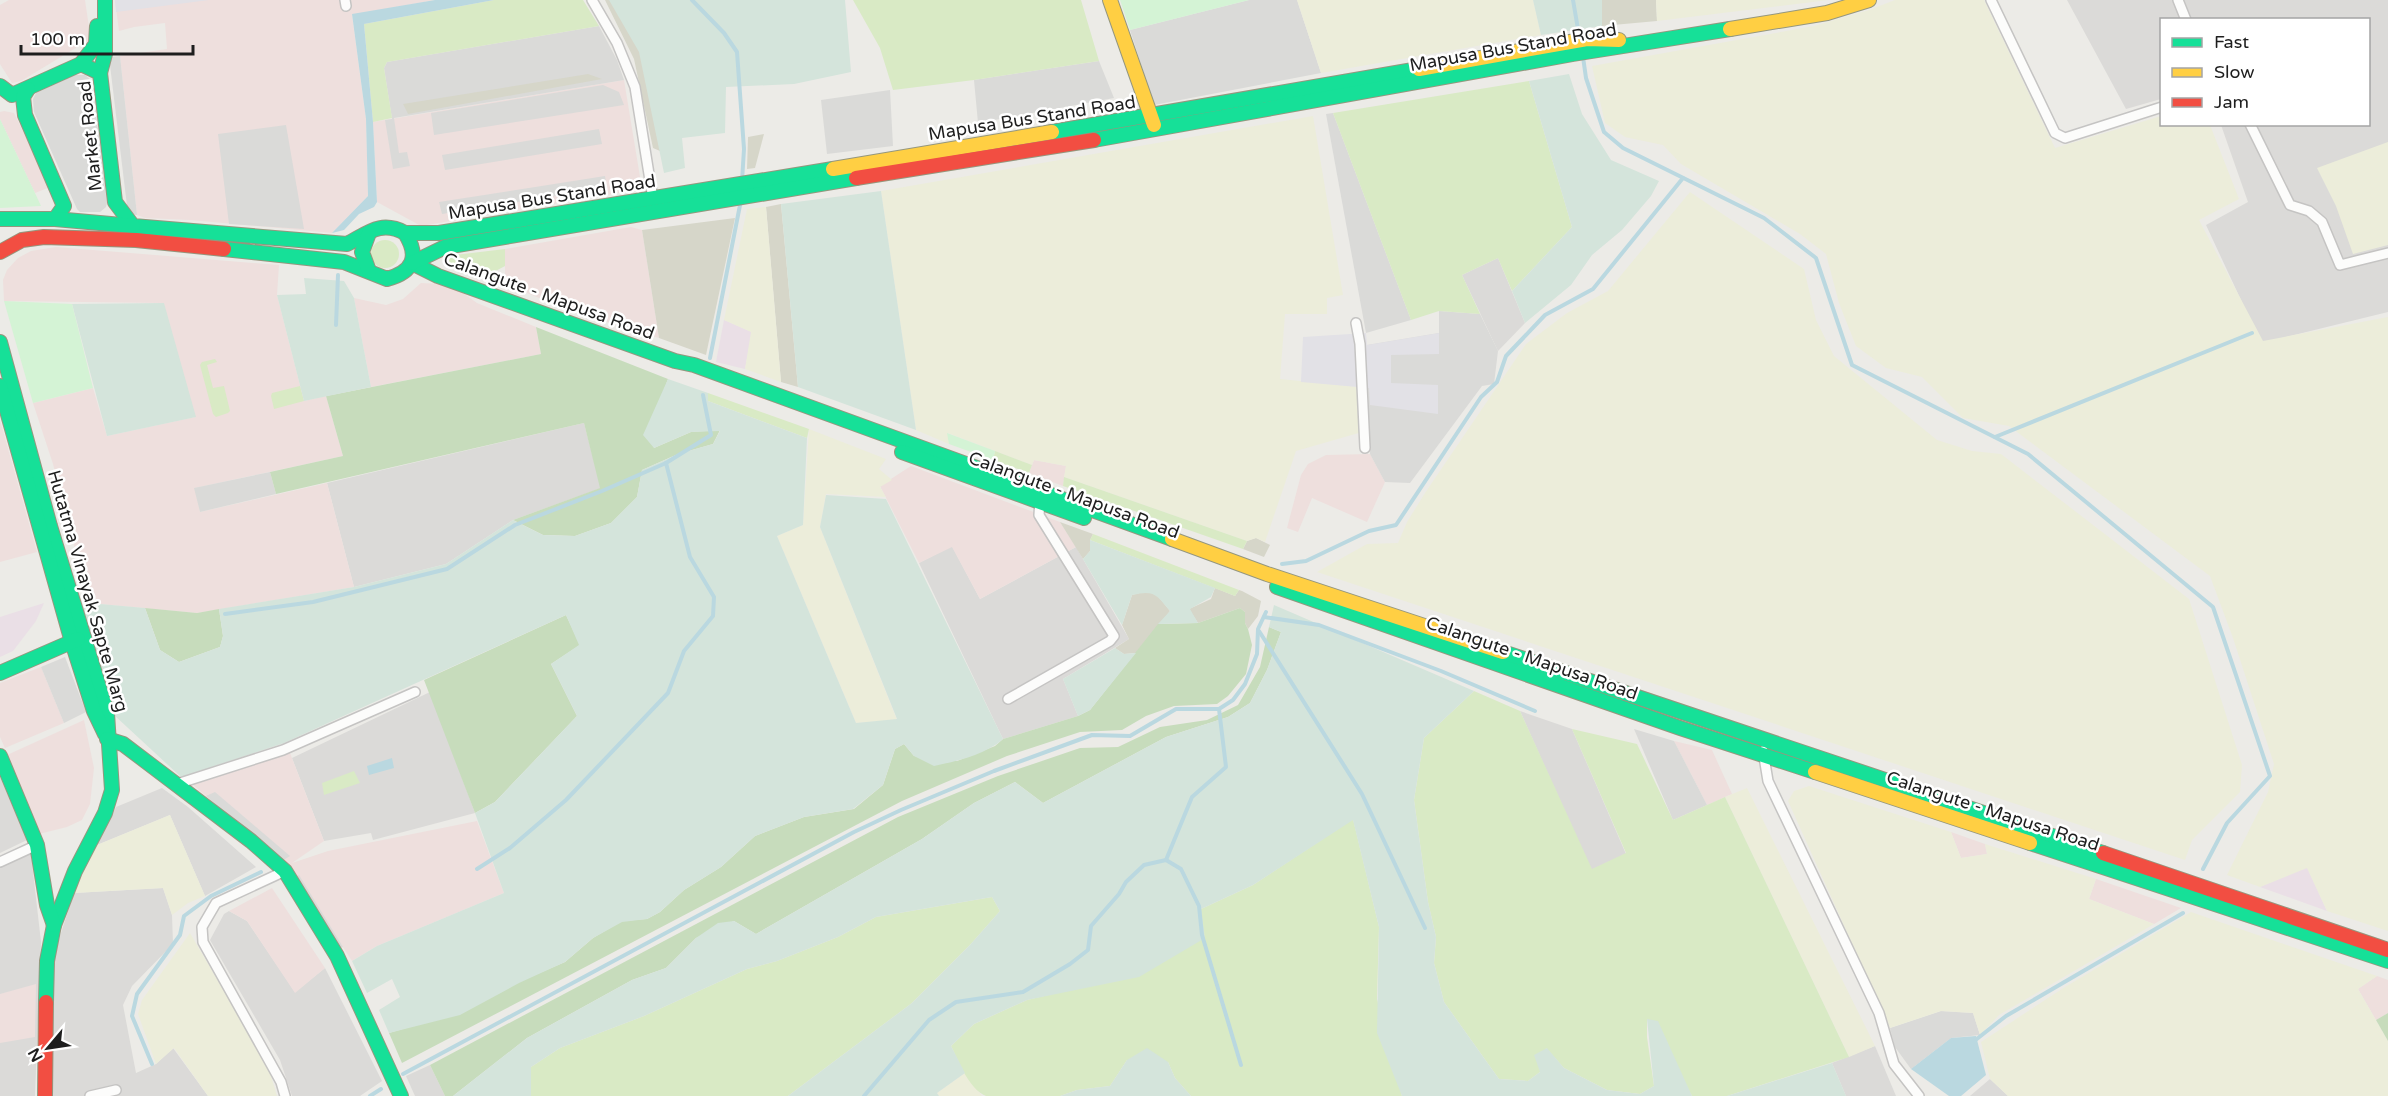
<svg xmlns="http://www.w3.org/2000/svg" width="2388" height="1096" viewBox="0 0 2388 1096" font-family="'Varela Round',sans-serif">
  <rect width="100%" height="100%" fill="#ecebe7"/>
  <g fill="#dbdad8">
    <polygon points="2067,0 2388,0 2388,312 2261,343 2206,225 2248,202 2221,125 2368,124 2368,20 2162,20 2161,99 2126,109"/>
    <polygon points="1498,258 1525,323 1498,351 1462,275"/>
    <polygon points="584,423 601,488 513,520 446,564 354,587 327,483"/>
    <polygon points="952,546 980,599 1076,547 1129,639 1063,679 1078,716 1003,739 919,563"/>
    <polygon points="430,692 475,813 373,840 371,833 324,841 292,758"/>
    <polygon points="1520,711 1572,729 1626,854 1591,870"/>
    <polygon points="0,777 27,840 0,853"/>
    <polygon points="162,788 188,807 256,867 205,896 170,815 97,845 116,807"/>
    <polygon points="31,854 41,942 35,1096 0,1096 0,867"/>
    <polygon points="163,888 172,915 173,944 132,986 123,1005 136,1073 156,1064 173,1048 208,1096 48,1096 46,979 74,893"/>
    <polygon points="229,911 247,921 295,992 325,968 382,1081 360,1096 292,1096 280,1060 210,940 224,914"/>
    <polygon points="1875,1046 1896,1096 1846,1096 1832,1063"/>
    <polygon points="430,1065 445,1096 415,1096 406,1076"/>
    <polygon points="1990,1079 2008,1096 1970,1096"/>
  </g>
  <g fill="#eedfdd">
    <polygon points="9,0 85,0 90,34 89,40 21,81 12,83 0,64 0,5"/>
    <polygon points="115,0 435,0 352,15 366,119 368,196 332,233 190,220 145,218 137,215 120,56 167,49 165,23 134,27 119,31"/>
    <polygon points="624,80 642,189 421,226 377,202 373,122"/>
    <polygon points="4,111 14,113 50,187 35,193 0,119 0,112"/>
    <polygon points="631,227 642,230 659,338 571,311 505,284 505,249"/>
    <polygon points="56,247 279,265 277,295 304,401 326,396 343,456 195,488 200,512 327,483 354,587 197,613 89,603 53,464 33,403 93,388 107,436 195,417 163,303 4,301 3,280 7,270 18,258 31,251"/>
    <polygon points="421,283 441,284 463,293 477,303 536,327 541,354 371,387 354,298 386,305 403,299"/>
    <polygon points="0,420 37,552 0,562"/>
    <polygon points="1370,454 1385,482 1367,522 1312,498 1298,532 1287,528 1301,475 1308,464 1326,455"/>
    <polygon points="1034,460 1066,466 1063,486 1029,473"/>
    <polygon points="911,466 1060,522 1076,547 980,599 952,547 919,563 880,486"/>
    <polygon points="41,667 64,723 5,748 0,737 0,683"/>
    <polygon points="84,720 94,768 90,804 82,820 67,827 39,834 7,755"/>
    <polygon points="1674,741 1712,750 1732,794 1707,805"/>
    <polygon points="290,753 324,841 292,863 328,851 477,821 504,893 377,946 352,961 289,865 193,785"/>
    <polygon points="1951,832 1985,844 1987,854 1961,858"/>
    <polygon points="2096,879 2181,908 2154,924 2089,899"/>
    <polygon points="272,888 325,968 295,993 247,921 229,911"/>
    <polygon points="2377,976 2388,980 2388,1013 2376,1020 2358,989"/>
    <polygon points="36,984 35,1037 0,1043 0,994"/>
  </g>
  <g fill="#eadfe6">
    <polygon points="724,320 752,332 745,369 716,362"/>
    <polygon points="44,603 36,621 13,651 0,657 0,617"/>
    <polygon points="2307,867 2327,911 2260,887"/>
  </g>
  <g fill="#dadad8">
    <polygon points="1249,0 1297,0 1321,73 1154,105 1130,30"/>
    <polygon points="599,26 617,60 624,80 394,118 399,153 407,152 410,166 393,169 385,120 392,119 384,68 387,62"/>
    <polygon points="120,56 137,215 128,214 109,57"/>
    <polygon points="1099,61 1114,98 978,123 974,80"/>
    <polygon points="75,75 85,75 92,81 107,203 106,207 100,212 80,212 77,209 34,112 33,99 36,93"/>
    <polygon points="603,85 619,92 624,105 434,135 431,113"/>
    <polygon points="890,90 893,146 827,154 821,100"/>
    <polygon points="1333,113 1411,320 1366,333 1326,114"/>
    <polygon points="286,125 304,229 229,224 218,134"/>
    <polygon points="599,129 602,144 445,170 442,155"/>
    <polygon points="605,176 607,188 442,214 439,202"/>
    <polygon points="1439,311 1480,314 1498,351 1494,384 1482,386 1410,483 1385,482 1370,454 1367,345 1439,333"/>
    <polygon points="270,472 276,494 200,512 194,488"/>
    <polygon points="65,657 86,712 64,723 41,667"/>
    <polygon points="1634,729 1674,741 1707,805 1673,820"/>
    <polygon points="215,792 290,856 282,861 206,796"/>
    <polygon points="299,875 343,947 337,950 294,878"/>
    <polygon points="1941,1011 1973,1013 1980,1035 1951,1038 1911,1069 1895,1047 1890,1028"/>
  </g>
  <g fill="#d6d6c9">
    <polygon points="605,0 620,0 649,55 667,154 653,148 634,59"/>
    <polygon points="1602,0 1656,0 1657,21 1602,26"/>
    <polygon points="588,74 602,79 408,114 403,104"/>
    <polygon points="764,134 755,168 747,169 748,137"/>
    <polygon points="781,204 798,387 781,382 766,207"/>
    <polygon points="735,218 706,355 659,338 642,230"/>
    <polygon points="1060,522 1093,534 1090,540 1090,551 1083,559"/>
    <polygon points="1256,538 1270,545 1264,557 1243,549 1247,541"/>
    <polygon points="1215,588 1235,596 1239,590 1242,591 1261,601 1258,616 1248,629 1245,623 1245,612 1240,608 1198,623 1189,609 1211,599"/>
    <polygon points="1147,591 1157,595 1170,611 1136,653 1124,654 1115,648 1129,639 1122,625 1132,595"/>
  </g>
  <g fill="#ecedda">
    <polygon points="1297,0 1533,0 1541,35 1321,73"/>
    <polygon points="1656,0 1829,0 1657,21"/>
    <polygon points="1895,0 1984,0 2055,148 2161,116 2162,124 2210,125 2239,199 2199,220 2263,341 2388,317 2388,931 2327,911 2307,868 2260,887 2227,875 2268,792 2274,764 2233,638 2210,576 2009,426 1963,418 1922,377 1886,368 1856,346 1839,303 1826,254 1800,234 1681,164 1663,145 1625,137 1605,123 1592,66 1814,26 1869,10"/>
    <polygon points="1313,116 1343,295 1327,298 1327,314 1285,314 1280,379 1360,387 1362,432 1296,451 1265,542 1256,538 1247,541 1064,477 1066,466 1034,460 1032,465 948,433 949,444 916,430 881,191"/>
    <polygon points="2388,142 2388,245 2353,254 2336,206 2317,168"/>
    <polygon points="1690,192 1804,269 1816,320 1834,356 1937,440 1972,451 2001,454 2189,599 2242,765 2240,792 2192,840 2185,860 1317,572 1367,544 1398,543 1407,522 1425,493 1526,344 1567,313 1608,291"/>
    <polygon points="766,207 781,382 745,369 751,332 724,320 747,209"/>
    <polygon points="809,429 886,459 879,469 892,480 880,487 886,497 826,494 820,527 897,720 856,723 777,536 803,525"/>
    <polygon points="1809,786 1951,832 1961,858 1987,854 1985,844 2096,879 2089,899 2154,924 1999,1015 1980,1035 1973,1013 1941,1011 1890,1028 1788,801 1794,791"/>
    <polygon points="1747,788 1875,1046 1849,1057 1725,797"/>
    <polygon points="170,815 205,896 188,903 172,915 163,888 74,893 97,845"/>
    <polygon points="2191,912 2377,976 2358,989 2388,1041 2388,1096 2008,1096 1990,1079 1981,1042 2065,987"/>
    <polygon points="190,933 268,1066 277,1096 208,1096 174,1048 156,1064 138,1014 142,1000"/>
    <polygon points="965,1073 982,1096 939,1096 937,1093"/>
  </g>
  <g fill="#d9eac5">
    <polygon points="494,0 583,0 599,26 387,62 384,68 392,118 373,122 364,24"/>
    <polygon points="853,0 1081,0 1099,61 974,80 893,90 880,48"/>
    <polygon points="1529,81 1572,227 1512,291 1498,258 1462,275 1480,314 1439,311 1411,320 1333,113"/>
    <circle cx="385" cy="254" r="14"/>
    <polygon points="505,249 505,266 490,274 505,280 505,284 460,268 459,270 449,265 449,260 451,257 455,255"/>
    <polygon points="215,359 217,362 207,365 213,388 224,386 230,411 228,413 216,417 213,414 200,365 202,362"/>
    <polygon points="300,386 304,401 274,409 271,396 272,393"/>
    <polygon points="708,393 809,429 807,438 708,401"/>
    <polygon points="995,451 1032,465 1029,473 993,460"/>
    <polygon points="1064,477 1247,541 1243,549 1063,486"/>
    <polygon points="1093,534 1239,590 1235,596 1090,540"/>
    <polygon points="1474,691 1520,711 1592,869 1626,853 1572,729 1637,744 1673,820 1725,797 1849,1057 1727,1096 1692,1096 1647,1019 1647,1037 1654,1086 1640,1094 1607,1090 1564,1068 1546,1048 1540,1072 1528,1081 1499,1079 1444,1002 1434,963 1436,937 1428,902 1414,800 1424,738"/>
    <polygon points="354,771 360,783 324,795 322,783"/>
    <path d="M1353 819 1379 927 1377 999 1402 1096H1191L1175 1078 1168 1062 1127 1060 1110 1086 1077 1090 1060 1096H986C969 1089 959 1062 951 1046L974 1024 1027 1000 1082 987 1201 909 1253 885Z"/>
    <polygon points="992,897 1000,911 970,945 912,1003 788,1096 531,1096 531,1067 560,1048 644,1016 747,969 777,961 838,937 876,917"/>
  </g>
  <g fill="#c7dcbc">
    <polygon points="536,327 668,379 660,401 654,448 691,432 720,430 713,444 678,454 642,470 637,497 611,523 575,536 543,535 513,520 600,488 584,423 276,494 270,472 343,456 326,396 541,354"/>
    <polygon points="145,608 197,613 219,609 223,636 220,647 179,662 160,650"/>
    <polygon points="1240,608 1245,612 1245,623 1248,629 1252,645 1246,674 1228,696 1217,704 1174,706 1146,716 1122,730 1080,732 1007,756 902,801 402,1063 389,1033 423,1023 565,962 593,938 622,921 647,919 660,912 684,890 721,867 755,836 804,817 854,809 883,785 895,749 904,744 914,756 957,761 995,746 1003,739 1078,716 1090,710 1158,624 1198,623"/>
    <polygon points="566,615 580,645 551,664 577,716 495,802 475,813 424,680"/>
    <polygon points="1269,627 1281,632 1267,670 1250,703 1228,717 1166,737 1043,803 1015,782 974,803 922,839 756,934 734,921 696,938 666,968 632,980 527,1038 453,1096 445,1096 430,1065 898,817 998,776 1080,748 1118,747 1160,727 1207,720 1238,705 1260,667"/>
    <polygon points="2388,1013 2388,1041 2376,1020"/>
  </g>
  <g fill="#d4e4db">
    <polygon points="609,0 845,0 851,72 794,84 726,87 725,133 682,138 685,168 664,173 639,52"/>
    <polygon points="1533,0 1602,0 1602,26 1541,35"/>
    <polygon points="1569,74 1582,114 1611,160 1659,181 1651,196 1622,230 1592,255 1571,285 1525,323 1512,291 1572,227 1529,81"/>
    <polygon points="881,191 916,430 798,387 781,204"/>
    <polygon points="304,278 344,281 354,298 371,387 304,401 277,295 306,294"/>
    <polygon points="164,303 196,417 107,436 72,304"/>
    <path d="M668 379 708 393V401L807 438 803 525 777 536 856 723 897 719 820 527 826 495 886 499 1003 739C985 755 957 761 934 766L914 756 904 744 895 749 883 785 853 809 804 817 755 836 721 867 684 890 660 912 647 919 622 922 593 938 565 962 519 983 460 1015 389 1033 379 1010 400 997 392 979 367 993 352 961 377 946 504 893 475 813 495 802 577 716 551 664 579 645 566 615 284 743 181 777 114 715 107 699 82 607 89 603 145 608 160 650 179 662 220 647 223 636 219 609 354 587 446 564 513 520 543 535 575 536 611 523 637 497 642 470 678 454 713 444 720 431 691 432 654 448 643 435Z"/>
    <path d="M1090 540 1215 588 1211 597 1190 609 1198 623 1158 624 1170 611C1156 594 1154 590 1132 595L1122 625 1083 559 1090 551Z"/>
    <polygon points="1274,605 1474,691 1424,738 1414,800 1428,902 1436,937 1434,963 1444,1002 1499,1079 1528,1081 1540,1072 1534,1055 1547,1048 1564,1068 1607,1090 1640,1094 1654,1086 1647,1019 1658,1021 1692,1096 1402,1096 1377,1033 1379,927 1353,820 1253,885 1201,909 1205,938 1139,977 1027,1000 974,1024 951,1046 965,1073 937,1093 939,1096 788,1096 912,1003 970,945 1000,911 992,897 876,917 838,937 777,961 747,969 644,1016 560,1048 531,1067 531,1096 453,1096 527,1038 632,980 666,968 696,938 718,923 734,921 756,934 922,839 974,803 1015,782 1043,803 1166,737 1228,717 1250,703 1267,670 1281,632 1269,627"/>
    <polygon points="1115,648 1124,654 1136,653 1090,710 1078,716 1063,679"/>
    <polygon points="1147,1048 1168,1062 1175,1078 1191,1096 1060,1096 1077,1090 1110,1086 1127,1060"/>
    <polygon points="1832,1063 1846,1096 1727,1096"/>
  </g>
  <g fill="#d4f3d5">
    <polygon points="1120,0 1249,0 1130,30"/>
    <polygon points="0,119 35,193 41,206 0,208"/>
    <polygon points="4,301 72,304 93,388 33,403"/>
    <polygon points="947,433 995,451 993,460 949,444"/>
  </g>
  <g fill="#e2e1e6">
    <polygon points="115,0 209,0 116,12"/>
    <polygon points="1366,333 1367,345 1439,333 1439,354 1391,355 1391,383 1438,385 1438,414 1370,405 1369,388 1301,382 1303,337"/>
  </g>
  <g fill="#bad8e0">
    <polygon points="435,0 494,0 364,24 373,122 377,202 374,207 359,214 344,230 332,233 368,196 366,119 352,14"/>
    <polygon points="392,758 394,768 369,775 367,766"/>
    <polygon points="1976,1036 1986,1075 1961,1096 1949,1096 1911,1069 1951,1038"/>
  </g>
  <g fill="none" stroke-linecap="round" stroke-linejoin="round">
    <g stroke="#bad8e0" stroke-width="4">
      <polyline points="692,0 724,33 737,52 744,149 742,181"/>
      <polyline points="1573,0 1579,35"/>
      <polyline points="1583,57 1586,78 1604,132 1623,148 1764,218 1816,258 1852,365 2028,454 2213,607 2270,776 2227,823 2203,869"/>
      <polyline points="336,325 338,275"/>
      <polyline points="710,358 741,200"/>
      <polyline points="1995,437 2252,333"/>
      <polyline points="1282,564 1306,561 1369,531 1396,525 1481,397 1497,382 1506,356 1545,315 1593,289 1683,178"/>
      <polyline points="225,614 313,602 447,569 515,525 602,491 666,463 711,435 703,395"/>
      <polyline points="1264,617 1319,625 1441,671 1535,711"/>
      <polyline points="1259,631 1362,794 1425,928"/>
      <polyline points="1166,860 1181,869 1199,906 1202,935 1241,1065"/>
      <polyline points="477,869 510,848 566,800 668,693 684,651 713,616 714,597 690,557 666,463"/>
      <polyline points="1973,1042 2006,1016 2183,913"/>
      <polyline points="152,1064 132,1016 137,994 180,935 184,916 211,896 261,872"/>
      <polyline points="403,1074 854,832 901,810 994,771 1092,735 1130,736 1176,709 1219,709 1233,700 1245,684 1257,654 1258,629 1266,612"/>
      <polyline points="370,1096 381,1089"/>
      <polyline points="864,1096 929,1020 956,1002 1023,992 1070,964 1088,950 1091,926 1119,894 1126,882 1144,865 1166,860 1192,797 1226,767 1219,709"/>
    </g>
    <g stroke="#c5c4c3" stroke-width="12">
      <g id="street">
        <polyline points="345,0 346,6"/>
        <polyline points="592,0 617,43 635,87 653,199"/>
        <polyline points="1991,0 2055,133 2065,138 2162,107"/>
        <polyline points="2178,0 2186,20"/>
        <polyline points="2250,124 2290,205 2309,211 2322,222 2340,265 2388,253"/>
        <polyline points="1356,323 1360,344 1365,448"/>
        <polyline points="1008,699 1110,641 1114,636 1039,515 1040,499"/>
        <polyline points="1763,751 1768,781 1879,1013 1894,1064 1919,1096"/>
        <polyline points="177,784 283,750 415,692"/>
        <polyline points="0,862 37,845"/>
        <polyline points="285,871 216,903 202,927 203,942 281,1082 285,1096"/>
        <polyline points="90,1096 116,1090"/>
      </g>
    </g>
    <g stroke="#95977e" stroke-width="16">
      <g id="fast">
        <polyline points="81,64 96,44 97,26"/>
        <polyline points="100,73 105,54 105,0"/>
        <path d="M0 86 12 95 81 64 100 73 115 202 133 226 347 244C368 233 381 220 405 233 420 257 413 272 387 279L344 262 224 249"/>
        <polyline points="28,89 23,97 25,115 64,206 55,219"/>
        <polyline points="1052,132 1419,69"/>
        <polyline points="1094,140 1573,54 1730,29"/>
        <polyline points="0,219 55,219 133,226"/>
        <polyline points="369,233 362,252 369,271"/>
        <polyline points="405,233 439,233 833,169"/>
        <polyline points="412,263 438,276 675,361 694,365 1172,539"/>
        <polyline points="412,263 445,247 856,178"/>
        <polyline points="0,342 50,526 107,713 112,790 105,813 75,871 54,925 47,961 46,1002"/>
        <polyline points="0,386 72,642 94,711 105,734"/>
        <polyline points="902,452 1084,518"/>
        <polyline points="1277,587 1680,728 1815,772"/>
        <polyline points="1503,652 2103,853"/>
        <polyline points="0,673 78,639"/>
        <polyline points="107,739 123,744 251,841 285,871 337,956 401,1096"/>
        <polyline points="0,756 37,845 47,905 54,925"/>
        <polyline points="2030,843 2388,961"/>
      </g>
    </g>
    <g stroke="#95977e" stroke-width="16">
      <g id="slow">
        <polyline points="1110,0 1154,125"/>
        <polyline points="1730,29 1827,13 1869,0"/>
        <polyline points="1419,69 1587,39 1619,40"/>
        <polyline points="833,169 1052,132"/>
        <polyline points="1172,539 1267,574 1503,652"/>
        <polyline points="1815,772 2030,843"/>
      </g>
    </g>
    <g stroke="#95977e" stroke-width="16">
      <g id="jam">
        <polyline points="856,178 1094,140"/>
        <polyline points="0,252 22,240 44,237 136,240 224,249"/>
        <polyline points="2103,853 2388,950"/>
        <polyline points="45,1096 46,1002"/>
      </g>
    </g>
    <use href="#street" stroke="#fcfcfb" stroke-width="9"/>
    <use href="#fast" stroke="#16e098" stroke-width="14"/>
    <use href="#slow" stroke="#ffcf43" stroke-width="14"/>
    <use href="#jam" stroke="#f24e42" stroke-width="14"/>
  </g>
  <g text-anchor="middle" stroke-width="5" stroke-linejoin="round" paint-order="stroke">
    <g font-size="18" fill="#1e1e1e" stroke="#fff">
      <text transform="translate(1513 47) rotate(-10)" y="6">Mapusa Bus Stand Road</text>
      <text transform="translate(1032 118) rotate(-9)" y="6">Mapusa Bus Stand Road</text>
      <text transform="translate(90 136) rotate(-96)" y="6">Market Road</text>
      <text transform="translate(552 197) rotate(-9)" y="6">Mapusa Bus Stand Road</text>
      <text transform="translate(549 296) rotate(20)" y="6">Calangute - Mapusa Road</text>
      <text transform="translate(1074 495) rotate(20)" y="6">Calangute - Mapusa Road</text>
      <text transform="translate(88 591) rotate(74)" y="6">Hutatma Vinayak Sapte Marg</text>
      <text transform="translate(1532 658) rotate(19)" y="6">Calangute - Mapusa Road</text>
      <text transform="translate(1993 811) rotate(18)" y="6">Calangute - Mapusa Road</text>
    </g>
  </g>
  <rect x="2160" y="18" width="210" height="108" fill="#ffffff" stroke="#a5a5a5" stroke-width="1.5"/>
  <rect x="2172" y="38" width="30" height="9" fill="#16e098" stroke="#a5a5a5" stroke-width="1.5"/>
  <text x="2214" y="48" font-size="18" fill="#1e1e1e">Fast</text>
  <rect x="2172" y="68" width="30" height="9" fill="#ffcf43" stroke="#a5a5a5" stroke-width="1.5"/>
  <text x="2214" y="78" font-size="18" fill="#1e1e1e">Slow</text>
  <rect x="2172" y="98" width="30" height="9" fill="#f24e42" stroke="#a5a5a5" stroke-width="1.5"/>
  <text x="2214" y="108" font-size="18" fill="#1e1e1e">Jam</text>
  <g transform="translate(48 1048) rotate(241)" stroke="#ffffff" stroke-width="4.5" paint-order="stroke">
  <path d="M0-4.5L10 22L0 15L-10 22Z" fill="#1e1e1e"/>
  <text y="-9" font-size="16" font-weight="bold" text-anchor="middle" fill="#1e1e1e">N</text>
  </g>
  <path d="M21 45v9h172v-9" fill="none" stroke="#1e1e1e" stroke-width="3"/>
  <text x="30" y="45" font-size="18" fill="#1e1e1e" stroke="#ffffff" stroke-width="4.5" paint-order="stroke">100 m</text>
</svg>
